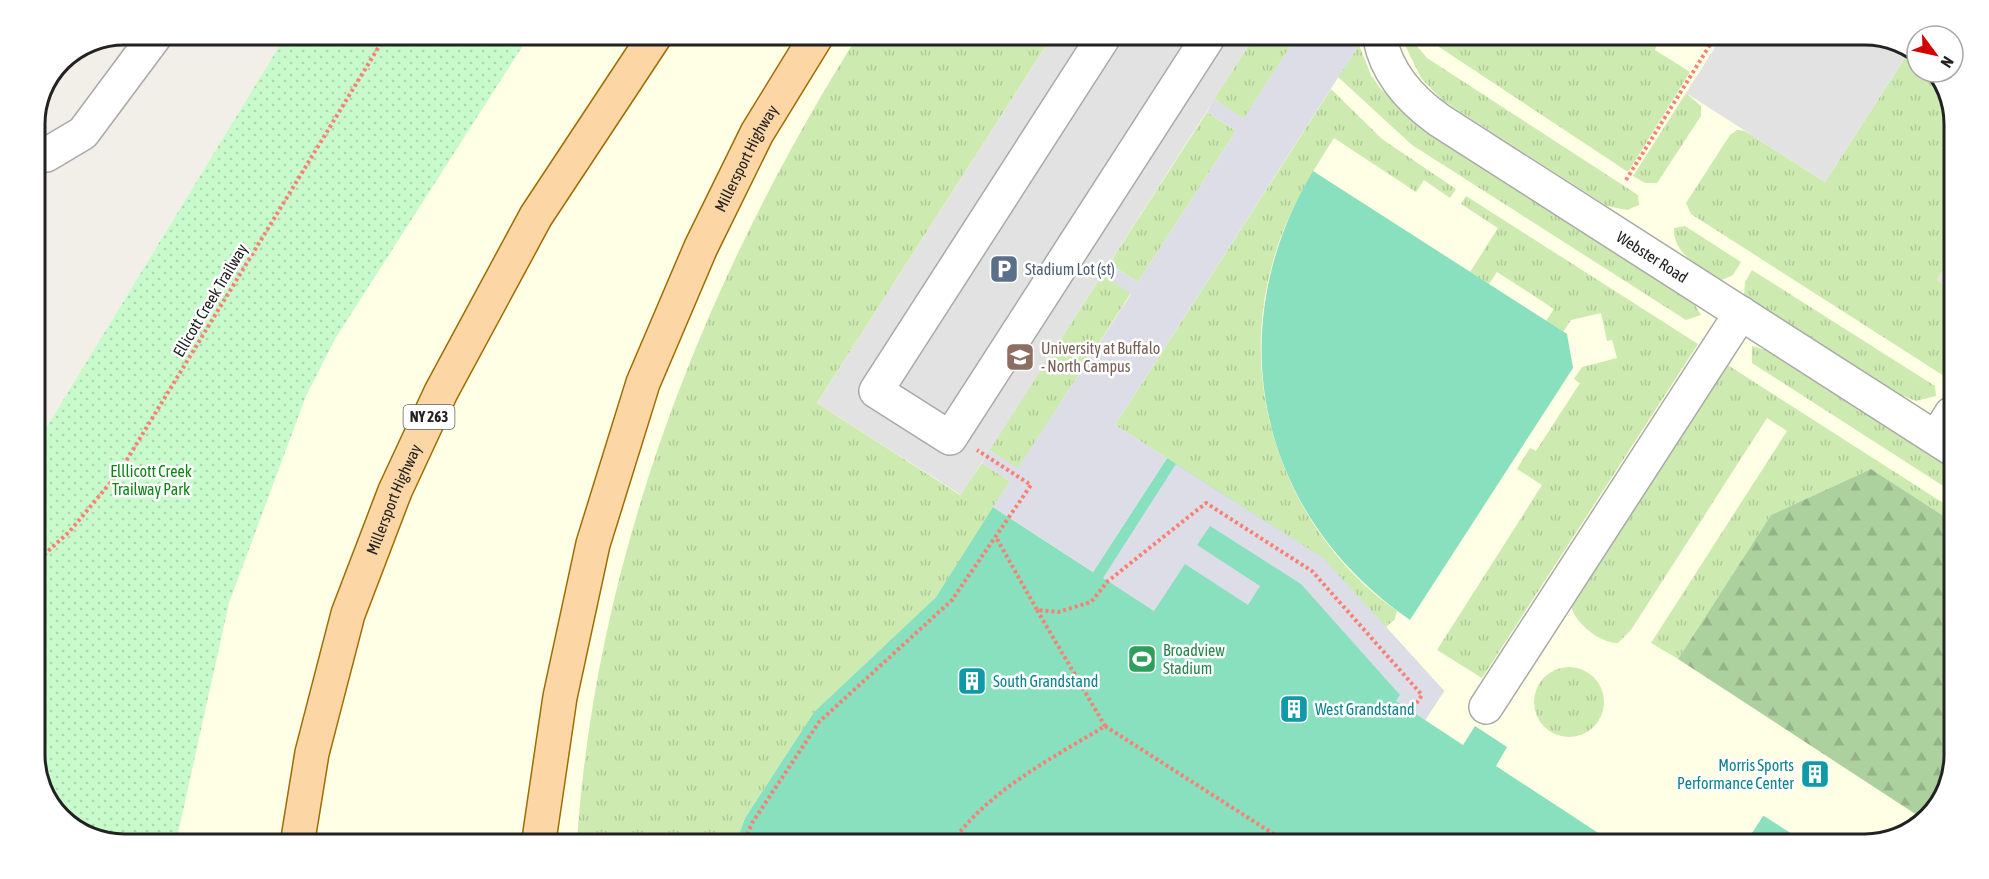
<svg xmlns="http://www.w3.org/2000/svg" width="1989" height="879" viewBox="0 0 1989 879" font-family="'Asap Condensed',sans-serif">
  <defs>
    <pattern id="grass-tufts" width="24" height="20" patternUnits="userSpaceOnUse" patternTransform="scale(1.5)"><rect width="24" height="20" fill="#cdebb0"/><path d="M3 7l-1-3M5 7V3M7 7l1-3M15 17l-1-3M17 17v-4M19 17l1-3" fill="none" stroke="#b0c997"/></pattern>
    <pattern id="forest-firs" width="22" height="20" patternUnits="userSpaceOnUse" patternTransform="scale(1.5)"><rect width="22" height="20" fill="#add19e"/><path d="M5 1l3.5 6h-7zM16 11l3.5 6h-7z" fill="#95b388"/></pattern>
    <pattern id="park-dots" width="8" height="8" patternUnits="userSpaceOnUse" patternTransform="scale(1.5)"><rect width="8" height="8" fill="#c8facc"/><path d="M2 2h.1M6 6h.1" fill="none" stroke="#acd6af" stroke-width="1.8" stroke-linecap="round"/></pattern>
  </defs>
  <rect width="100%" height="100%" fill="#f2efe9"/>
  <polygon fill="#ffffe5" points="286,35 1899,41 1917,55 1917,72 1937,72 1954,118 1948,789 1915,829 1865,844 90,838 53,809 35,761 35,446"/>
  <g fill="url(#grass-tufts)">
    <path d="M857 37 1051 38 817 403 960 495 982 463 1010 481 936 597 814 712 745 818 737 840H577C597 552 705 279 857 37Z"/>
    <polygon points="1253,39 1295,39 1244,119 1214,99"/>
    <polygon points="1402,39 1411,39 1427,58 1638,195 1639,205 1627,210 1607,206 1442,100 1421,78"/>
    <polygon points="1427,39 1658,40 1655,50 1690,72 1628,172"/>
    <polygon points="1359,45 1371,75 1380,88 1417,125 1685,297 1695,305 1701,315 1686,320 1412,145 1338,77"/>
    <polygon points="1910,50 1917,55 1917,72 1937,72 1954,118 1953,255 1937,280 1953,290 1952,375 1944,376 1691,214 1686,203 1730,135 1737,130 1745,131 1825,182"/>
    <path d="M1331 89 1382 139 1456 189 1450 198 1424 180 1416 192 1334 138C1307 180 1283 220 1271 269 1237 395 1290 536 1397 611L1395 619 1386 627 1323 558 1115 425Z"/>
    <polygon points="1686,93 1701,106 1701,116 1657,183 1645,183 1633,176"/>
    <polygon points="1207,112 1236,131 1138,282 1109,264"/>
    <polygon points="1466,196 1698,344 1482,678 1437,650 1542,485 1517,469 1530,448 1536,451 1580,383 1574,379 1582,367 1617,358 1612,340 1607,341 1601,313 1571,320 1563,332 1546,321 1554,309 1497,272 1489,284 1470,272 1498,228 1461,204"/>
    <path d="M1685 226 1741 262 1733 275 1722 280C1702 267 1673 256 1674 228Z"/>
    <polygon points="1752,270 1935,386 1936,396 1916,401 1901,395 1744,295 1745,282"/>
    <polygon points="1102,275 1131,293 1018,469 989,450"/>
    <polygon points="1752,346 1769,351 1951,468 1951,491 1752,363"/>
    <path d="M1723 362 1951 508 1950 520 1871 469 1771 515 1678 659 1651 643 1787 431 1767 418 1631 630 1618 643C1601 644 1569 620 1571 601Z"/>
    <circle cx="1569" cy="702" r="35"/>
  </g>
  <polygon fill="url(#forest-firs)" points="1871,469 1950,520 1948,789 1923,819 1678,659 1771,515"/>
  <polygon fill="url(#park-dots)" points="286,35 529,36 335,339 306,396 229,603 177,838 90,838 53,809 35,761 35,446"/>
  <g fill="#88e0be">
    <path d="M1313 171 1567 334 1573 368 1410 620C1257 515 1218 329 1313 171Z"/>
    <polygon points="1167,458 1323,558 1444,691 1425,720 1463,745 1475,726 1507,747 1496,766 1615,844 737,840 745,818 814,712 936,597 993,507 1093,572"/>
    <polygon points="1763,816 1764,816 1808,844 1745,844"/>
  </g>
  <g fill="#e2e2e2">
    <polygon points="1051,38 1253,39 961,495 817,403"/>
    <polygon points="1719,41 1899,41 1910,50 1825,182 1686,93"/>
    <polygon points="1953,255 1953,290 1937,280"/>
  </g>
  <g fill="#dddde8">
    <polygon points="1295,39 1358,39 1359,45 1115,425 1167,458 1093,572 993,507 1010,481 982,463 989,450 1018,468 1131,294 1102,275 1109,264 1138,282 1236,131 1207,112 1214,99 1244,118"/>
    <polygon points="1176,464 1323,558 1444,691 1425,720 1396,701 1400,695 1301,584 1210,526 1197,545 1260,586 1248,605 1185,564 1154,611 1103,578"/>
  </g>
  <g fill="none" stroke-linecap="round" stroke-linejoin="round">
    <g stroke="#a9a9a9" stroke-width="36">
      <g id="minor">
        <polyline points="1103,38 876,391 950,438 1207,39"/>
        <path id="s1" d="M1380 39C1387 74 1411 100 1439 120L1951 448"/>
        <polyline points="35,156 46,155 83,133 156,35"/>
        <polyline points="1936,438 1951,414"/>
        <polyline points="1486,707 1741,313"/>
      </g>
    </g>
    <g stroke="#a06b00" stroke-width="36">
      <g id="major">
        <path id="s2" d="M298 839 312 753 348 614 395 491 441 392 536 216 655 36"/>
        <path id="s3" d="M539 840 560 697 593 544 643 383 701 247 757 133 816 37"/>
      </g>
    </g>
    <g stroke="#fa8072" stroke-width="4" stroke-dasharray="3 3" stroke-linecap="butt">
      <polyline points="1626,180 1713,40"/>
      <polyline points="997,539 1037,610 1058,612 1091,602 1108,581 1206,503 1312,571 1422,695 1411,711"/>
      <polyline points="35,563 70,531 120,471 386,35"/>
      <polyline points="1037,610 1105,726"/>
      <polyline points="745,840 752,823 819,722 952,600 1031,485 977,450"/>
      <path d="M953 841C991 789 1051 759 1105 726L1286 842"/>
    </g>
    <use href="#minor" stroke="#fff" stroke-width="33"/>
    <use href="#major" stroke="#fcd6a4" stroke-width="33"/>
  </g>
  <defs>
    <g id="parking-square" transform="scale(1.5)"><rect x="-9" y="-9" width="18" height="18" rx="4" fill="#5c6f8a" stroke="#fff"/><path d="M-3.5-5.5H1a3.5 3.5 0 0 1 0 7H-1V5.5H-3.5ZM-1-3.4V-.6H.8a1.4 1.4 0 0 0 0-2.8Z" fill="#fff"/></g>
    <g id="university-square" transform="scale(1.5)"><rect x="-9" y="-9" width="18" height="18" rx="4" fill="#8d6e63" stroke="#fff"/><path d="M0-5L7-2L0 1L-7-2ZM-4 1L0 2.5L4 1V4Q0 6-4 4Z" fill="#fff"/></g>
    <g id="stadium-square" transform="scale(1.5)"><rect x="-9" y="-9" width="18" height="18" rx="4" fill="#2e9e5b" stroke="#fff"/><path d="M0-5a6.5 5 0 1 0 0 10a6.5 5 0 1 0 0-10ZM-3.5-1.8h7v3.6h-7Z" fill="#fff"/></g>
    <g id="building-square" transform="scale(1.5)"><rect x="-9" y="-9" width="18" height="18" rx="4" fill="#0f9aa8" stroke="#fff"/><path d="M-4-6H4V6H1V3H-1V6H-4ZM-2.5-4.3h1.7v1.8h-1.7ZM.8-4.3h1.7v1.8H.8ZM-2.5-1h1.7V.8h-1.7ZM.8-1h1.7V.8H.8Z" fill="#fff"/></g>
  </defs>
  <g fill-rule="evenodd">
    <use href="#parking-square" x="1004" y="269"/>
    <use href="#university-square" x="1020" y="357"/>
    <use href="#stadium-square" x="1142" y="659"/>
    <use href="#building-square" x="972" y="681"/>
    <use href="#building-square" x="1294" y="709"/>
    <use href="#building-square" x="1815" y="774"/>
  </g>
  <g text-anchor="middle" stroke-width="5" stroke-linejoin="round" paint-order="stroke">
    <rect fill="#fff" stroke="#646464" stroke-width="1.5" x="403.5" y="405" width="51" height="24" rx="4.5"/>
    <g font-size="15" font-weight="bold" fill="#222">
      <text x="429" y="422">NY 263</text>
    </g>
    <g font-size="16" fill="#222" stroke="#fff">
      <text dy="6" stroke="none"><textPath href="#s3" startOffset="717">Millersport Highway</textPath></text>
      <text dy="6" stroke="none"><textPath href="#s1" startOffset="356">Webster Road</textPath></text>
      <text transform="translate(210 300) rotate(-59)" y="6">Ellicott Creek Trailway</text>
      <text dy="6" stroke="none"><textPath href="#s2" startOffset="354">Millersport Highway</textPath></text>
    </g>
    <g font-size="16" fill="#4e5e75" stroke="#fff" text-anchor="start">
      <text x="1025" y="275">Stadium Lot (st)</text>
    </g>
    <g font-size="16" fill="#785e54" stroke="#fff" text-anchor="start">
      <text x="1041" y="354">University at Buffalo<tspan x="1041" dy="18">- North Campus</tspan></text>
    </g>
    <g font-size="16" fill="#0c8416" stroke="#fff">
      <text x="151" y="477">Elllicott Creek<tspan x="151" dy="18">Trailway Park</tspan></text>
    </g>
    <g font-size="16" fill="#27864d" stroke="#fff" text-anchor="start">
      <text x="1163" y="656">Broadview<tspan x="1163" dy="18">Stadium</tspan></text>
    </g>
    <g font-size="16" fill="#0d838f" stroke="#fff" text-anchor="start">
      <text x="993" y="687">South Grandstand</text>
      <text x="1315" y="715">West Grandstand</text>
      <text x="1794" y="771" text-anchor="end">Morris Sports<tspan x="1794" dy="18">Performance Center</tspan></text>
    </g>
  </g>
  <path d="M0 0H1989V879H0ZM124 45H1865A79 79 0 0 1 1944 124V755A79 79 0 0 1 1865 834H124A79 79 0 0 1 45 755V124A79 79 0 0 1 124 45Z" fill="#fff" fill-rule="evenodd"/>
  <path fill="none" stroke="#222" stroke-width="3" d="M124 45H1865A79 79 0 0 1 1944 124V755A79 79 0 0 1 1865 834H124A79 79 0 0 1 45 755V124A79 79 0 0 1 124 45Z"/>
  <g transform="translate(1935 54) rotate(123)"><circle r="28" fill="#ffffff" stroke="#a7a7a7" stroke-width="1.5"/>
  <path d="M0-4.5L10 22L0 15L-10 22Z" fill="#d40000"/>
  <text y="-9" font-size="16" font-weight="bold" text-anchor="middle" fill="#222222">N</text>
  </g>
</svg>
